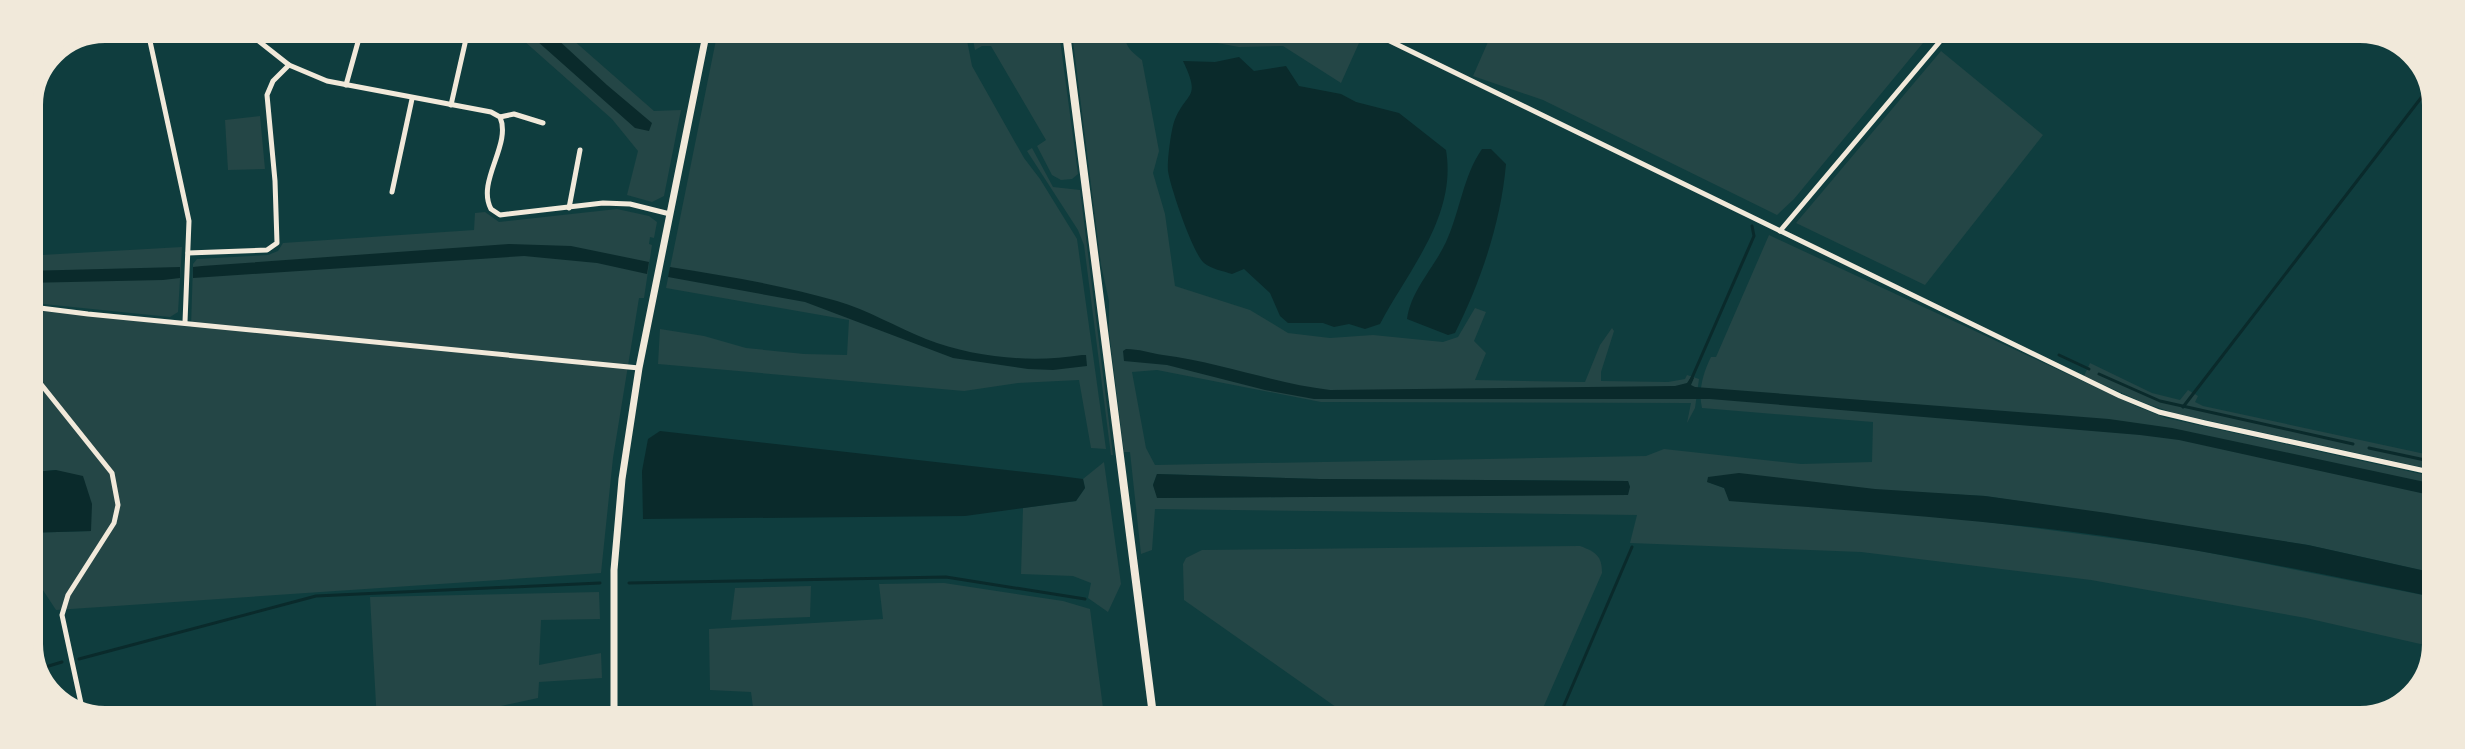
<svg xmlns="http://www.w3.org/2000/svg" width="2465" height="749" viewBox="0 0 2465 749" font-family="'Varela Round',sans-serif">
  <rect width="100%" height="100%" fill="#0f3d3e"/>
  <g fill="#244646" fill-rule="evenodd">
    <polygon points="506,25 556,25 654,111 681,110 664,196 652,202 627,195 638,151 612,119"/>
    <polygon points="719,25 964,25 972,66 1024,158 1040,179 1077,239 1106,449 1091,448 1079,380 1018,383 964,391 658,364 660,329 704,336 746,348 804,354 847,355 849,320 666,288"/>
    <polygon points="970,25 1058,25 1078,174 1072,179 1061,180 1052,175 1037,146 1046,140 991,46 982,46 975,50"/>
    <path d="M1071 25H1129C1121 43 1128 49 1142 60L1159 151 1153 173 1165 214 1175 286 1250 310 1288 333 1330 338 1373 335 1443 342 1458 337 1475 308 1486 312 1474 341 1486 353 1475 380 1585 382 1600 345 1612 328 1614 331 1601 372V381L1668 382 1685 379 1687 375 1699 379 1695 408 1687 423 1691 403 1321 402 1157 370 1132 372 1146 448 1155 465 1646 456 1664 449 1801 464 1872 462 1873 422 1702 408C1698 391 1703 373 1711 357H1716L1769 235 2138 407 2166 418 2439 478V574L2308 545 1985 496 1708 482 1724 488 2180 547 2438 598V648L2306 618 2091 580 1861 552 1630 543 1637 515 1155 509 1152 550 1141 554 1130 452H1124L1109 331V301L1101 265ZM1157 474 1319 479 1628 481 1630 487 1287 497 1158 498 1153 485Z"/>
    <polygon points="1155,25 1321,26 1359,43 1341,83 1283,46 1239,47 1184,37"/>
    <polygon points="1495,26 1937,26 1794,199 1777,215 1543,100 1473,76"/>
    <polygon points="1941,51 2043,135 1925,285 1796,223"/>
    <polygon points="260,116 265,169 228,170 225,120"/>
    <polygon points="1032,148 1053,187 1080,190 1113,455 1111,455 1084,245 1078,230 1027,151"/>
    <polygon points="617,209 649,216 657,222 654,238 650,237 649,244 652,245 644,298 639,298 613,458 601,573 56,610 39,584 24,581 24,533 91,531 56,470 24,473 24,307 191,327 193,264 197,259 268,255 278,251 283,243 474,230 475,213 485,212 499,222"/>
    <polygon points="182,247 178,312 170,317 24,302 24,256"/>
    <polygon points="2090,363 2152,393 2180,400 2188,390 2198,396 2195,402 2203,406 2439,457 2439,471 2174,413 2142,402 2084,376"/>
    <polygon points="1104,462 1121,584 1108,612 1088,598 1091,583 1073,576 1021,574 1023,508 1076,501 1085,488 1083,479"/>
    <path d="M1580 546C1596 552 1602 556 1602 573L1536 724H1360L1184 600 1183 564 1186 558 1202 550Z"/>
    <polygon points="944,583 1063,601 1090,609 1105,723 857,723 856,707 754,715 751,692 710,690 709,629 883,619 879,584"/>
    <polygon points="811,586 810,617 731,620 735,588"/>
    <polygon points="599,592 600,619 541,620 539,665 601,653 602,678 539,682 538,698 492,708 492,723 377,722 370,597"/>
  </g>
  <g fill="#0a2a2b">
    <polygon points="519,25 542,25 607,85 652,123 649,131 635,128"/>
    <path d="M1239 57 1254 71 1286 66 1299 86 1341 94 1356 102 1399 113 1446 150C1457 216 1409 269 1380 324L1365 329 1349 324 1334 327 1323 323H1288L1280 316 1270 293 1244 269 1232 274C1223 271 1211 269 1204 263 1193 254 1170 186 1168 171 1167 161 1171 131 1174 122 1186 90 1202 101 1183 61L1215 62Z"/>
    <path d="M1482 149H1491L1506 164C1501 222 1481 281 1455 333L1448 335 1407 319C1411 290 1434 268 1446 242 1460 212 1463 176 1482 149Z"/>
    <polygon points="509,244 571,246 649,262 647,274 597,263 524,256 193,278 193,267 202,266"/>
    <polygon points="180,267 180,278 163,280 24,283 24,271"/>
    <path d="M670 267C726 276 782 285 837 301 868 310 896 327 926 339 975 358 1032 363 1082 355H1086L1087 366 1053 370 1028 369 953 358 805 302 668 277Z"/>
    <path d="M1126 349C1139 349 1150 353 1163 355 1219 362 1273 383 1330 390L1675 386 1687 383 1691 377 1694 378 1691 385 1695 387 2109 419 2172 428 2439 485V497L2179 440 2140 435 1710 399H1314L1265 390 1167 365 1124 361 1123 351Z"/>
    <polygon points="660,431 1052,475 1083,479 1085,488 1076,501 965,516 643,519 642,471 648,439"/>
    <polygon points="56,470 83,476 92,504 91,531 24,533 24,473"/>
    <path d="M1739 473 1875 489 1985 496 2107 513 2308 545 2439 574 2438 598C2328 575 2216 552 2104 536 1980 519 1854 511 1729 501L1724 488 1707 482 1708 477Z"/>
    <polygon points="1157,474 1319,479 1628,481 1630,487 1628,495 1157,498 1153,485"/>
  </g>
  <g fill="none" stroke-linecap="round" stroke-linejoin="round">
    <g stroke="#0a2a2b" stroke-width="3">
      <polyline points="2059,355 2089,369"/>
      <polyline points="2099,374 2160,401 2353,444"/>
      <polyline points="1691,380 1754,236 1752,226"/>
      <polyline points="2183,407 2434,81"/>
      <polyline points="2369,448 2439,463"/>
      <polyline points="629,583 946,577 1085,599"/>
      <polyline points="79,659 316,596 600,583"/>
      <polyline points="32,671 62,662"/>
      <polyline points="1556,724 1632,547"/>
    </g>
    <g stroke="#f1e9da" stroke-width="5">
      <polyline points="148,24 148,32 189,221 185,322"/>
      <path d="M237 24 289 65 327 81 491 112 500 117C512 145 476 181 491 209L500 215 603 203 630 204 670 214"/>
      <polyline points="1359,26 2120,396 2159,412 2205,423 2439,474"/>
      <polyline points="346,85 363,24"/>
      <polyline points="451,105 466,39"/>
      <polyline points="500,117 514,114 543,123"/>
      <polyline points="392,192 412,99"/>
      <polyline points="569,208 580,150"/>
      <polyline points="1780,231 1953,26"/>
      <polyline points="188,253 267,250 277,243 275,181 267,95 273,81 289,65"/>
      <polyline points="24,306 88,314 639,368"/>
      <polyline points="24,363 112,473 118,505 114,523 68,595 62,615 85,722"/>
    </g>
    <polyline stroke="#f1e9da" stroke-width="7" points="614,723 614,570 622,479 639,368 708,25"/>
    <polyline stroke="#f1e9da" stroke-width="8" points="1065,25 1154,723"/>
  </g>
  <path d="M0 0H2465V749H0ZM105 38H2360A67 67 0 0 1 2427 105V644A67 67 0 0 1 2360 711H105A67 67 0 0 1 38 644V105A67 67 0 0 1 105 38Z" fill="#f1e9da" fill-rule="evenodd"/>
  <path fill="none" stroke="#f1e9da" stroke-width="10" d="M105 38H2360A67 67 0 0 1 2427 105V644A67 67 0 0 1 2360 711H105A67 67 0 0 1 38 644V105A67 67 0 0 1 105 38Z"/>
</svg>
